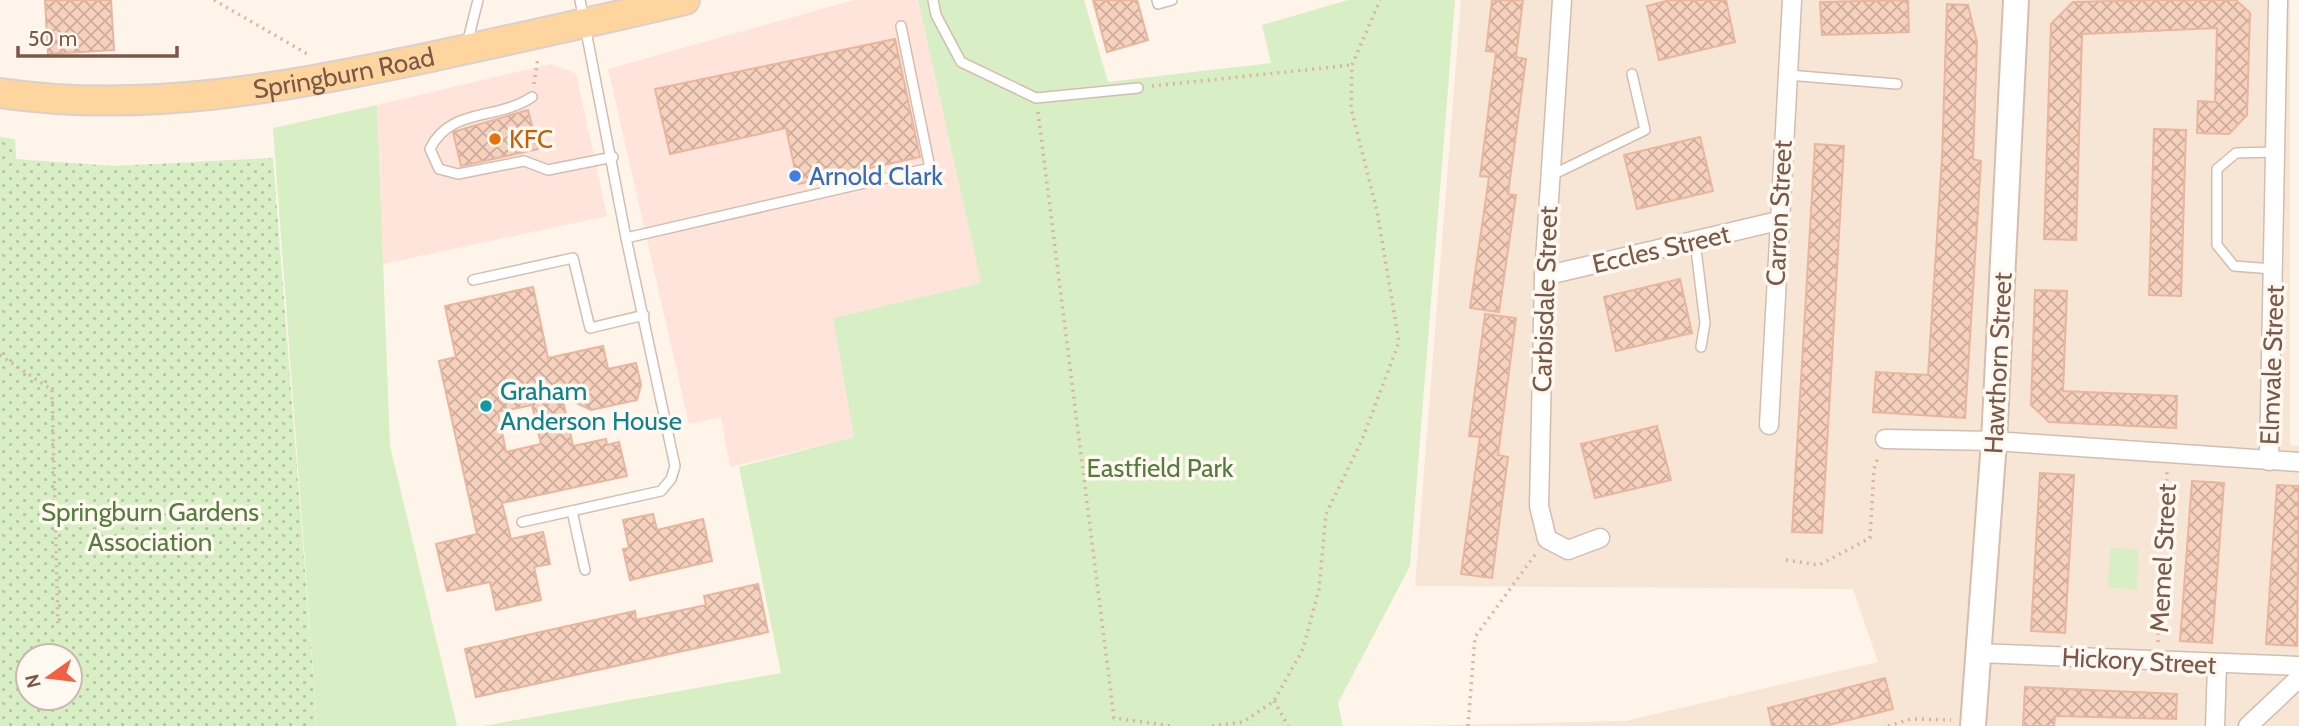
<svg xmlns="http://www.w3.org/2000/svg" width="2299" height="726" viewBox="0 0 2299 726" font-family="Cabin,sans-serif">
  <defs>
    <pattern id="grass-dots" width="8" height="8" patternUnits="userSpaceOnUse" patternTransform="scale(1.75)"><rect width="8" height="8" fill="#d8eec5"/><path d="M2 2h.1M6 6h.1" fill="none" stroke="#b4c4a2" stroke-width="1.8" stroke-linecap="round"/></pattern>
    <pattern id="building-cross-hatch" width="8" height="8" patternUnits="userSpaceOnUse" patternTransform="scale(1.75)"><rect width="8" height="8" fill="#f6d1be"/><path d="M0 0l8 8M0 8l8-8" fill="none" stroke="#ccac9c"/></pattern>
  </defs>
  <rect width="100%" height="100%" fill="#fef4e9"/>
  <polygon fill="#f7e6d6" points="1461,0 2290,0 2290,445 2299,446 2299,726 1406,726 1625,721 1878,662 1853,589 1415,586"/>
  <g fill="#ffe4dc">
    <polygon points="854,0 918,0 981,283 834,318 854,437 730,467 721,417 689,424 608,69"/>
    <polygon points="550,64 576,73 607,216 383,264 377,105"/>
  </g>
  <path fill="url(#grass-dots)" fill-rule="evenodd" d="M0 137 15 139 16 159 114 166 273 158 317 726H0ZM28 656H70V698H28Z"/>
  <g fill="#d8eec5">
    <polygon points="918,0 1084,0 1108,82 1271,63 1262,25 1348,0 1455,0 1410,566 1338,703 1343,726 483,726 781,673 739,467 854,437 833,318 981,283"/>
    <polygon points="377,105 390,446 457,726 317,726 273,128"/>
    <polygon points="2110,548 2138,549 2137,589 2108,588"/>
  </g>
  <g fill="url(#building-cross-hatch)" stroke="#eab59d" stroke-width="2" fill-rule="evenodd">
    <polygon points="45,0 111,0 114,50 48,54"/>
    <polygon points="1093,0 1137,0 1148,40 1107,52"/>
    <polygon points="1492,0 1523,0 1516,57 1526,59 1508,194 1516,195 1499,312 1470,308 1489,177 1480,176 1496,52 1486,51"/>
    <polygon points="1670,0 1726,0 1735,42 1659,60 1647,6"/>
    <polygon points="1908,0 1909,32 1822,35 1820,2"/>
    <polygon points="2151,0 2236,0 2250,13 2247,115 2229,134 2197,133 2198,101 2215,102 2217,28 2082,34 2076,240 2044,239 2051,24 2073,2"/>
    <polygon points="1947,4 1968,5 1977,42 1973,159 1981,161 1965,418 1873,412 1876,372 1928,375 1942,158"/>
    <polygon points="895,39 920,157 798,184 786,128 670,154 655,89"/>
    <polygon points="528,110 538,149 461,166 453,132"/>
    <polygon points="2154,129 2186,130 2181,296 2149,295"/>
    <polygon points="1700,137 1713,191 1637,209 1624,155"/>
    <polygon points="1815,144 1844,146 1822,533 1792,532"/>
    <polygon points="1680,279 1692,333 1616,351 1604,297"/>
    <path d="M533 287 548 358 603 346 608 369 636 363 641 385 637 400 591 410 562 396 573 446 606 439 607 445 619 442 627 476 502 503 511 539 543 532 550 564 534 567 541 600 496 610 490 582 447 591 436 544 477 534 439 361 456 357 445 306ZM532 405 541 444 506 452 498 412Z"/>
    <polygon points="2035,290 2067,291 2063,391 2177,396 2176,428 2049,422 2031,405"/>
    <polygon points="1485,314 1516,318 1498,455 1508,457 1492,578 1461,574 1480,437 1469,436"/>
    <polygon points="1657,426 1671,480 1595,498 1581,444"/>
    <polygon points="2040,473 2074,475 2065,633 2031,631"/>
    <polygon points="2192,481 2224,483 2212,643 2180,641"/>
    <polygon points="2277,485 2299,486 2297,646 2266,644"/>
    <polygon points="653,514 657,530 703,519 712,561 630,580 623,549 629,548 623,520"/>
    <polygon points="758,584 768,632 476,697 465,649 635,611 636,620 706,605 704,596"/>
    <polygon points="1885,678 1893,709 1825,726 1772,726 1768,708"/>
    <polygon points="2025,687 2177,694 2176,719 2055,716 2054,726 2023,726"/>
  </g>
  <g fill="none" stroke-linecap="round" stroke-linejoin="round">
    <g stroke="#d4bdaf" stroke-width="12">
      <g id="service">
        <polyline points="933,0 936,15 961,62 1036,98 1138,88"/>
        <polyline points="1157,0 1158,4 1172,0"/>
        <polyline points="467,44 478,0"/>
        <polyline points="1788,75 1897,84"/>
        <path d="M532 97C496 121 450 107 430 149L439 169 458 174 524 161 548 170 613 157"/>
        <polyline points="1550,176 1645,130 1632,74"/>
        <polyline points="626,238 930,168 901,26"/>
        <polyline points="1695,241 1705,323 1701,347"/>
        <polyline points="2273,269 2234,266 2217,245 2217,169 2236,153 2275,152"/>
        <polyline points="473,280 573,258 590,328 644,315"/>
        <polyline points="572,511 585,570"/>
        <polyline points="522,522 661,491 671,479 675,466 626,238 580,0"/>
      </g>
    </g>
    <g stroke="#d4bdaf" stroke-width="21">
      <g id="minor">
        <polyline points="1562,0 1544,276 1539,506 1547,539 1568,550 1600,538"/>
        <polyline points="1544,276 1778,221"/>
        <polyline points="1769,425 1792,0"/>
        <polyline points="1885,439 1994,441 2299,462"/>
        <polyline points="2269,461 2278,0"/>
        <polyline points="1979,653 2299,666"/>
        <polyline points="2215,726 2217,665"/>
        <polyline points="2248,726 2299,678"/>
      </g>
    </g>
    <g stroke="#d8bdac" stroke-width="28">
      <polyline id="secondary" points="1973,726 1994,441 2016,0"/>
    </g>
    <g stroke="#dad0cc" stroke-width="32">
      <g id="primary">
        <path id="s1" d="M0 93C143 114 281 88 421 59 509 40 597 21 685 0"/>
      </g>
    </g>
    <g stroke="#dcb3a0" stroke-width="3.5" stroke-dasharray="2 5" stroke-linecap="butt">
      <polyline points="214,0 309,55"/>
      <polyline points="534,84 538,57"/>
      <polyline points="1152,86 1352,65"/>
      <polyline points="1038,112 1114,718 1172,726"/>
      <polyline points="0,355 52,390 58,627"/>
      <polyline points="1786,560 1819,565 1870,538 1874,469 1878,457"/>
      <polyline points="2158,642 2167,472"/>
      <polyline points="1274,701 1288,726"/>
      <polyline points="1212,726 1243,722 1274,701 1303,649 1319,589 1326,514 1362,440 1399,342 1377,211 1351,108 1352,65 1380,0"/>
      <polyline points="1468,726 1475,637 1537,552"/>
      <polyline points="1888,726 1911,719 1951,720"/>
    </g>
    <use href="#service" stroke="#fff" stroke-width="9"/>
    <use href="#minor" stroke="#fff" stroke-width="18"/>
    <use href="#secondary" stroke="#fff" stroke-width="24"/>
    <use href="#primary" stroke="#ffd59f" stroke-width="28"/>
  </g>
  <circle fill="#e8710a" stroke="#fff9f1" stroke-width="2.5" cx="495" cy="139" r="7"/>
  <circle fill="#3f7fe0" stroke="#fff9f1" stroke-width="2.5" cx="795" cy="176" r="7"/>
  <circle fill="#0f9aa8" stroke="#fff9f1" stroke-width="2.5" cx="486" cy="406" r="7"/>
  <g text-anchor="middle" stroke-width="7" stroke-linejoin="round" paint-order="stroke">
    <g font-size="26" fill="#7c5849" stroke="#fff9f1">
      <text dy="9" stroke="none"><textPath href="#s1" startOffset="346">Springburn Road</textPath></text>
      <text transform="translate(1779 213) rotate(-87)" y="9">Carron Street</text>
      <text transform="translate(1661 249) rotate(-13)" y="9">Eccles Street</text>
      <text transform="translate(1545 299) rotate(-88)" y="9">Carbisdale Street</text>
      <text transform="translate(1998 363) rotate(-87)" y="9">Hawthorn Street</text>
      <text transform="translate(2272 365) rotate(-88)" y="9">Elmvale Street</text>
      <text transform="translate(2163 558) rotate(-87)" y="9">Memel Street</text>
      <text transform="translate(2139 661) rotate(3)" y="9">Hickory Street</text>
    </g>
    <g font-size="26" fill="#c56008" stroke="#fff9f1" text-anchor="start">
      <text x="509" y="148">KFC</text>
    </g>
    <g font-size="26" fill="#366cbe" stroke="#fff9f1" text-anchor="start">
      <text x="809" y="185">Arnold Clark</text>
    </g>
    <g font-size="26" fill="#0d838f" stroke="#fff9f1" text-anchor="start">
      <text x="500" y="400">Graham<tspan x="500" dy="30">Anderson House</tspan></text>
    </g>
    <g font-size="26" fill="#537c3d" stroke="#fff9f1">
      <text x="1160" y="477">Eastfield Park</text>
      <text x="150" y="521">Springburn Gardens<tspan x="150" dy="30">Association</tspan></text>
    </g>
  </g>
  <g transform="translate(49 677) rotate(256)"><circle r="33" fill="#fff9f1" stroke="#cbb9ae" stroke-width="2"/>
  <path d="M0-5L12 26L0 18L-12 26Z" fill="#f16045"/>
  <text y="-10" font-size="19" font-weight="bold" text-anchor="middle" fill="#7c5849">N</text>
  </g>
  <path d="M18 46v10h159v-10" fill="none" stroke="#7c5849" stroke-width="3.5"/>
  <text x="28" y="46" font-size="21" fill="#7c5849" stroke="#fff9f1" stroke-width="5" paint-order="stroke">50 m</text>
</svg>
